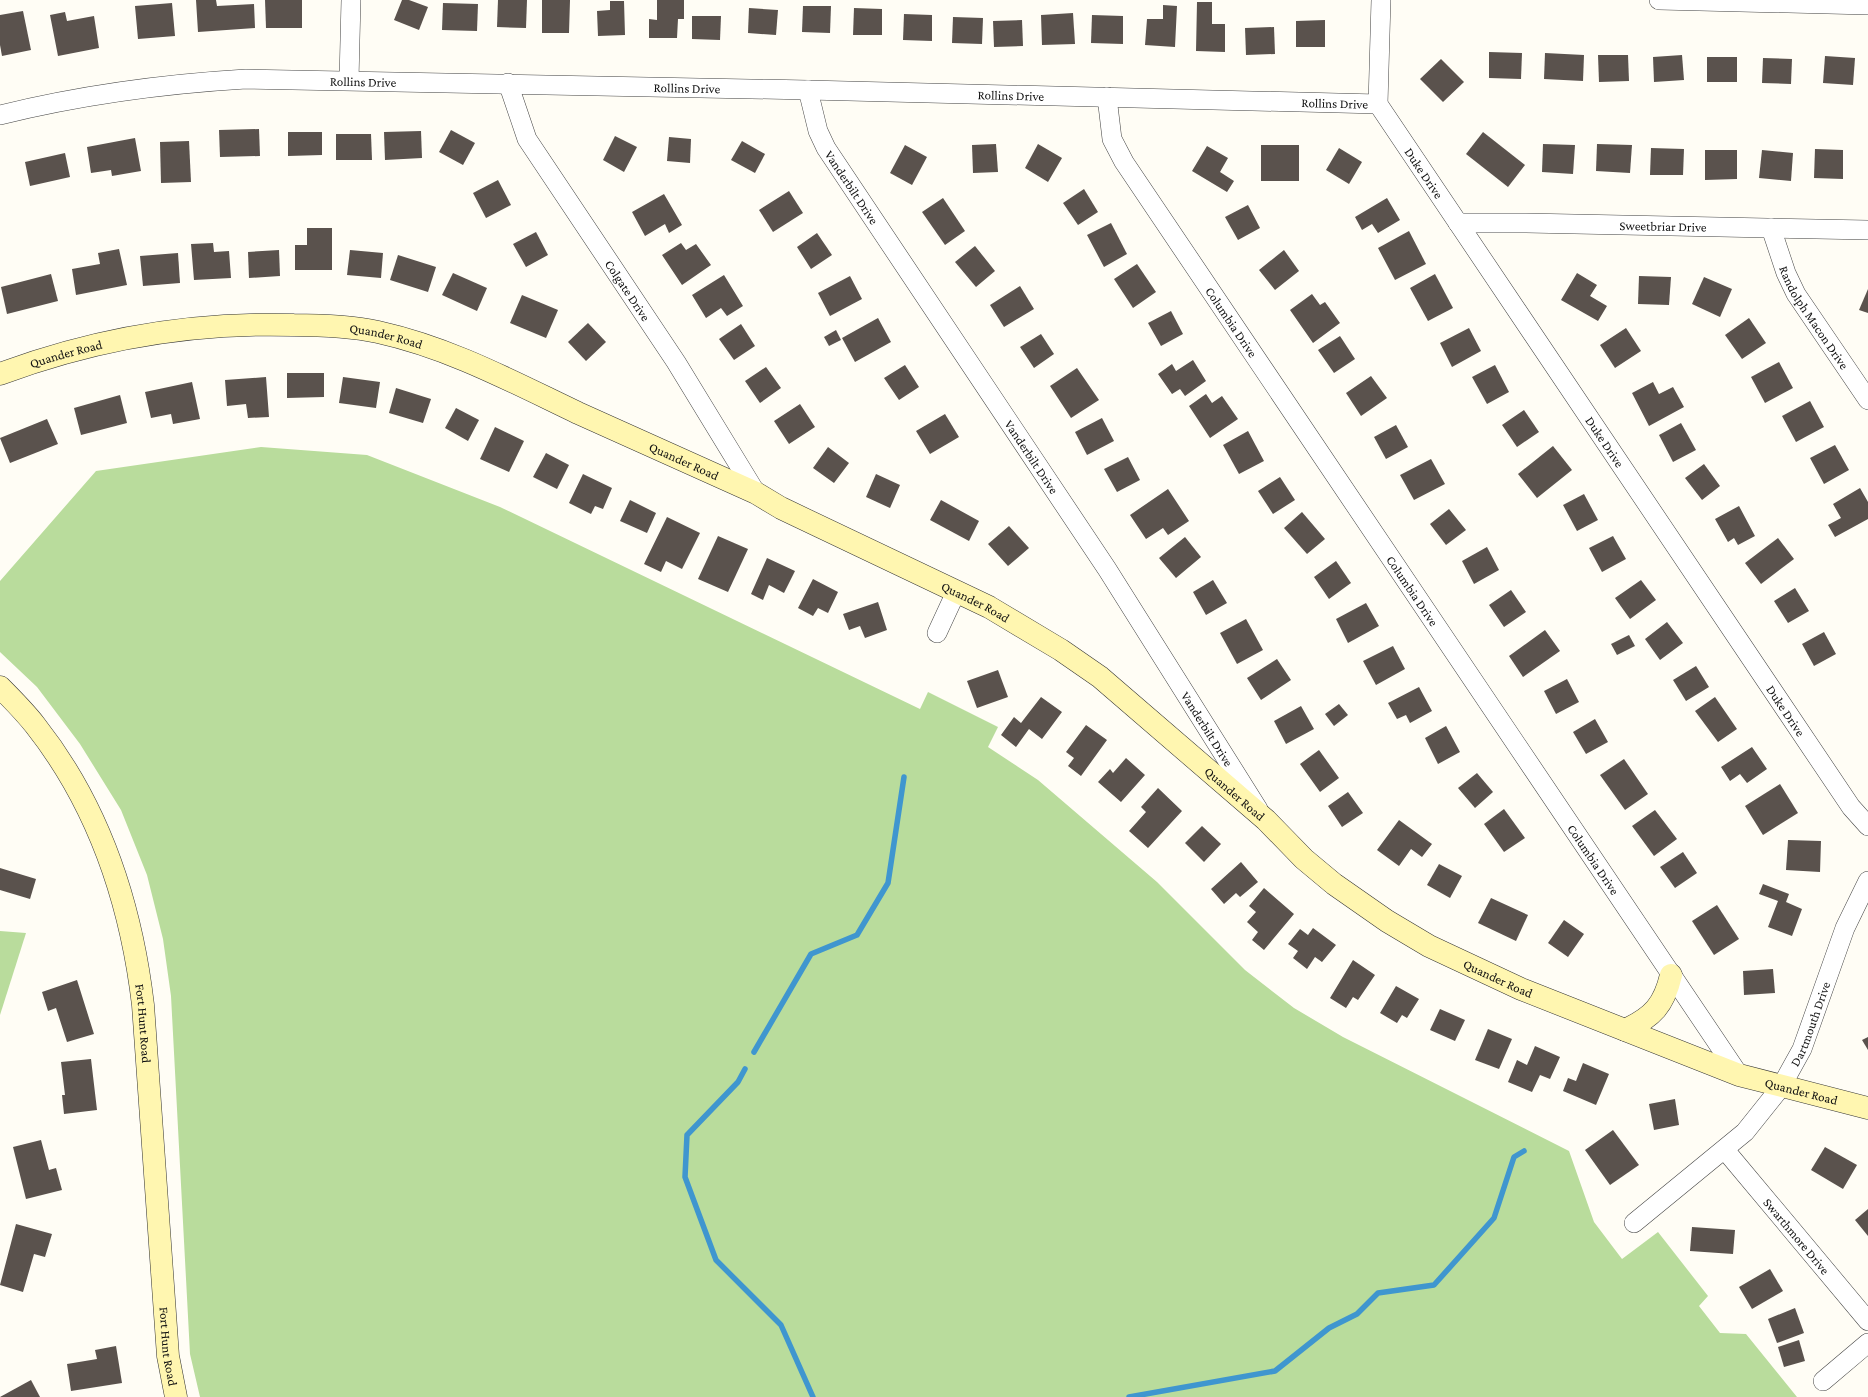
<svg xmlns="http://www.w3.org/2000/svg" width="1868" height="1397" viewBox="0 0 1868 1397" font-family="'Crimson Pro',serif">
  <rect width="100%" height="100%" fill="#fffdf5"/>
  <g fill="#b9dc9c">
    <polygon points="261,447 367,455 500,507 920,709 928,692 998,727 988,747 1038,780 1157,882 1245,970 1294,1008 1343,1037 1569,1151 1594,1222 1622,1259 1658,1232 1708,1296 1699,1306 1720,1333 1746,1334 1797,1397 200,1397 190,1354 171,996 163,939 147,875 121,810 80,744 37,687 0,652 0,581 96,471"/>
    <polygon points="0,931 26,933 0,1015"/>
  </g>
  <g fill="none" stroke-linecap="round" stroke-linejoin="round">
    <g stroke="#3f96cf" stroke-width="5.5">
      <polyline points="754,1052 811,954 857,935 888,883 904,777"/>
      <polyline points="745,1069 738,1082 687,1135 685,1177 716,1260 781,1325 813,1397"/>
      <polyline points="1129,1397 1275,1371 1329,1328 1357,1314 1378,1293 1434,1285 1494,1218 1514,1157 1524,1151"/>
    </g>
  </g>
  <g fill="#5a524d">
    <polygon points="196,0 216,0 217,6 254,4 255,28 198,32"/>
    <polygon points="265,0 302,0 302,28 266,28"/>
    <polygon points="402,0 409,0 428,7 419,30 394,20"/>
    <polygon points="498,0 527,0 526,28 497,27"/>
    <polygon points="542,0 570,0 569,33 542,33"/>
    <polygon points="657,0 684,0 684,19 678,19 677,38 649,38 649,19 657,20"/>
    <polygon points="610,1 624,1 625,35 598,36 597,11 610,10"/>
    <polygon points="1197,2 1212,2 1212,24 1225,24 1225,52 1196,51"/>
    <polygon points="172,3 175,36 138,39 135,6"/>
    <polygon points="443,3 478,4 477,31 442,30"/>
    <polygon points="1163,5 1177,6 1175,47 1145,45 1147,19 1163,19"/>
    <polygon points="803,6 831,6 830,33 802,32"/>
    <polygon points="749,8 778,10 776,35 748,33"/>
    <polygon points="854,8 882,9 882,35 853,35"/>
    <polygon points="23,11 31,50 2,56 0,45 0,15"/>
    <polygon points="65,12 67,21 94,16 99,48 58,56 50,15"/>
    <polygon points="1073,13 1075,44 1042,45 1041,15"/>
    <polygon points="904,14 932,15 932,41 903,40"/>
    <polygon points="1092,15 1123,16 1123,44 1091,43"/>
    <polygon points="692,16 721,16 720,40 692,39"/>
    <polygon points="953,17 983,18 982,44 952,43"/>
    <polygon points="1022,20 1023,46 994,47 993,21"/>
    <polygon points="1325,20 1325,47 1296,47 1296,21"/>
    <polygon points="1274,27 1275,54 1246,55 1245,28"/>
    <polygon points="1489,52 1522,53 1521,79 1489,78"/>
    <polygon points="1545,53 1584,55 1583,81 1544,79"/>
    <polygon points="1598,55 1628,55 1629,81 1599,82"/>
    <polygon points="1682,55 1684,80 1654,82 1653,57"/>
    <polygon points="1825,56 1855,58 1853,85 1823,83"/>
    <rect x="1707" y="57" width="30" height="25"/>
    <polygon points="1763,58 1792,59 1791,84 1762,83"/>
    <polygon points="1441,59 1464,82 1443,102 1420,79"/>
    <polygon points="259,129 260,156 220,157 219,130"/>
    <polygon points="451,130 475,143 463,165 439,152"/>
    <polygon points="421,131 422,158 385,160 384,132"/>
    <polygon points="288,132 322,132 322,155 288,156"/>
    <polygon points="1483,132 1525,165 1508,187 1466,154"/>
    <polygon points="336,134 371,134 372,160 336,160"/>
    <polygon points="615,136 637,147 624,172 603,160"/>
    <polygon points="669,137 691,139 690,163 667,161"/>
    <polygon points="135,138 141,171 112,176 111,170 91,173 87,147"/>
    <polygon points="189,141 191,182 161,183 160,142"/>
    <polygon points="742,141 765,154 755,173 731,160"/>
    <polygon points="996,144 998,172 973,173 972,145"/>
    <polygon points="1038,144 1062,158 1048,182 1025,168"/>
    <polygon points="1543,144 1575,145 1573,174 1542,172"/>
    <polygon points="1597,144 1632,145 1630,173 1596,171"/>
    <polygon points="905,145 927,157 912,185 890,173"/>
    <rect x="1261" y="145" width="38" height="36"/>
    <polygon points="1207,146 1228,158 1220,172 1234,181 1227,192 1192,171"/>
    <polygon points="1339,148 1362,162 1349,184 1326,170"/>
    <polygon points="1651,148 1684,149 1683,175 1650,175"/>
    <polygon points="1815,149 1843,150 1843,179 1814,178"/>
    <polygon points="1705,150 1737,150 1737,179 1705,180"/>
    <polygon points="1762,150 1793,153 1791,181 1759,178"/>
    <polygon points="65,153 70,177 30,186 25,162"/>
    <polygon points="498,180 511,205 486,218 473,193"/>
    <polygon points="1084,189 1098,212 1078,225 1063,203"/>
    <polygon points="789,191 803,213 773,232 759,210"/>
    <polygon points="664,194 682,225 669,233 665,224 645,236 632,212"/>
    <polygon points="943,198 965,231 945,245 922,212"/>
    <polygon points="1387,198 1400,220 1378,233 1372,224 1362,230 1355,217"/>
    <polygon points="1248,205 1260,228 1238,240 1225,217"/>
    <polygon points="1111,223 1127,254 1104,267 1087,235"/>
    <polygon points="307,228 332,228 332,270 295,270 295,245 307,245"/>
    <polygon points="1409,231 1426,264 1395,280 1378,248"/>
    <polygon points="536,232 548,255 526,267 513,244"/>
    <polygon points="817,233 832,255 811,269 797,247"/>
    <polygon points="213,243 214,252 229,251 231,278 194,280 191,244"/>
    <polygon points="681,243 686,250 696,244 711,265 682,285 662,255"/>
    <polygon points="975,246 995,271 976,287 955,262"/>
    <polygon points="119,249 127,285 76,295 72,269 100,264 98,253"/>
    <polygon points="279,250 280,276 249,278 248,252"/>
    <polygon points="350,250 383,253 381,278 347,275"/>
    <polygon points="1284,250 1299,271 1275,290 1259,270"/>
    <polygon points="178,253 180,283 143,286 140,256"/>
    <polygon points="398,255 436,267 428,292 390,280"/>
    <polygon points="1137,264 1156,292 1133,308 1114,279"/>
    <polygon points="453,273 487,288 477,311 442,295"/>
    <polygon points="1577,273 1597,285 1590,296 1607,306 1598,321 1561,300"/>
    <polygon points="51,274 58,301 7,314 1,287"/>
    <polygon points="1435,274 1453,308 1428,321 1410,288"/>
    <polygon points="724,275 743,306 727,316 721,308 706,318 692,295"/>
    <polygon points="850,276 862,299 830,316 818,293"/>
    <polygon points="1639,276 1671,277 1669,305 1638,304"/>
    <polygon points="1704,277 1732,289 1720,317 1692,304"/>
    <polygon points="1020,286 1034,309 1004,327 990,305"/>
    <polygon points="1868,289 1868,313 1859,310"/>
    <polygon points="1312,294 1320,305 1325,302 1340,323 1313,343 1290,310"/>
    <polygon points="522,295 558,310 546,338 510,323"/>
    <polygon points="1171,311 1183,334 1161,346 1148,323"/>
    <polygon points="878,318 891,342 855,362 842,338"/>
    <polygon points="1749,318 1766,343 1742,359 1725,335"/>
    <polygon points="588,323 606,342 586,361 568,342"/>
    <polygon points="741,324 755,346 734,360 719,339"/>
    <polygon points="1469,328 1481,351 1452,367 1440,343"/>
    <polygon points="1626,328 1641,351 1615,368 1600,345"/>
    <polygon points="836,330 841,340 829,346 824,337"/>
    <polygon points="1041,334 1054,354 1034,368 1020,347"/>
    <polygon points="1340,336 1355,359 1334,373 1318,350"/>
    <polygon points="1193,360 1206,381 1185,396 1180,389 1172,394 1158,374 1172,364 1176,371"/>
    <polygon points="1779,362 1793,388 1765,403 1751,377"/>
    <polygon points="905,365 919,387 899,400 884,378"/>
    <polygon points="1495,365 1509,392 1487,404 1472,377"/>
    <polygon points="766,367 781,388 760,403 745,381"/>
    <polygon points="1077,368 1099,400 1071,418 1050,386"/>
    <polygon points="287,373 324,373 324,397 287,398"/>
    <polygon points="1371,376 1387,398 1361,416 1346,393"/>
    <polygon points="266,377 269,417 248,418 246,404 227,406 225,380"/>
    <polygon points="343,377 380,382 376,408 339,403"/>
    <polygon points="192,382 200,419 173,424 171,414 151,418 145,392"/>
    <polygon points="1653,382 1659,394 1673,387 1684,407 1649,426 1632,393"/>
    <polygon points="396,388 431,399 423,423 389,413"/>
    <polygon points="1206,394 1212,403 1222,396 1238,419 1210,438 1189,406"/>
    <polygon points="120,395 127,423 81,435 74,408"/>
    <polygon points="1810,401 1824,427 1796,442 1782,416"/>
    <polygon points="800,404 815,427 789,444 774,421"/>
    <polygon points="456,408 479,420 468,441 445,428"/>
    <polygon points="1524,410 1539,432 1517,447 1502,425"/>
    <polygon points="945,414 959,437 930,454 916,431"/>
    <polygon points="1102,418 1114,441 1087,455 1075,432"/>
    <polygon points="47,419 58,444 10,463 0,438"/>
    <polygon points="1681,423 1696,450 1673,462 1659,435"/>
    <polygon points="1396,425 1408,447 1386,459 1374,437"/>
    <polygon points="495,427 524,441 509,472 480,459"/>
    <polygon points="1248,431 1264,461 1239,474 1223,445"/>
    <polygon points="1835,445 1849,470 1824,484 1810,458"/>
    <polygon points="1553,446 1572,470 1537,498 1518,474"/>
    <polygon points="828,447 849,463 834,483 813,468"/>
    <polygon points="546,453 569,465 557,489 533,477"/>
    <polygon points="1128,457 1140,480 1117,492 1104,469"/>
    <polygon points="1431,459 1445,484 1414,500 1400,475"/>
    <polygon points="1704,464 1720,486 1702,500 1685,478"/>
    <polygon points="583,474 612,488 603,509 595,506 591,514 569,503"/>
    <polygon points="876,474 900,485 890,508 866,497"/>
    <polygon points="1280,477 1295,500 1273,514 1258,491"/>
    <polygon points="1860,488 1868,502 1868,519 1835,537 1828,525 1841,518 1833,504"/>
    <polygon points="1168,489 1189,521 1168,535 1163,528 1146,539 1130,515"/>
    <polygon points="1584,494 1598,520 1577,531 1563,505"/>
    <polygon points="630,500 656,513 647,533 620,521"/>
    <polygon points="941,500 979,521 969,541 930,520"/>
    <polygon points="1739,506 1755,536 1738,545 1734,538 1728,542 1715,519"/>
    <polygon points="1449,509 1466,530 1446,545 1430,524"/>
    <polygon points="1302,512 1325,539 1307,554 1284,528"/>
    <polygon points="667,517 700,533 682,569 666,561 661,572 644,564"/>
    <polygon points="1009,526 1029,548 1008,566 988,544"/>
    <polygon points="718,536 748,549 728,592 698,579"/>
    <polygon points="1613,536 1626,559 1602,572 1589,548"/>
    <polygon points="1185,537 1201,557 1176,578 1159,558"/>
    <polygon points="1778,538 1794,559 1761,584 1745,563"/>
    <polygon points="1487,547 1499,570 1474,584 1462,561"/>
    <polygon points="767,558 795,571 784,593 769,585 763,600 751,594"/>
    <polygon points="1336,561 1351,583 1329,599 1314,577"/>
    <polygon points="813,579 838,592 828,613 818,608 813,616 798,608"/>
    <polygon points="1213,580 1227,603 1206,615 1193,592"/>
    <polygon points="1641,580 1656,600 1630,619 1615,598"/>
    <polygon points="1795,588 1809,611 1788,623 1774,601"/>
    <polygon points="1511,590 1526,612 1504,627 1489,605"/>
    <polygon points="878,602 887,630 865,638 860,626 849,630 843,614"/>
    <polygon points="1366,603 1379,626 1348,643 1336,619"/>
    <polygon points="1246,619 1263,650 1237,664 1220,633"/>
    <polygon points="1667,622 1683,643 1660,660 1645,639"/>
    <polygon points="1545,630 1560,651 1523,677 1509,656"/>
    <polygon points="1824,632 1836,654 1814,666 1802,644"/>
    <polygon points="1629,635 1635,646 1617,655 1611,644"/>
    <polygon points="1393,646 1405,669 1376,685 1363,661"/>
    <polygon points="1277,659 1291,680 1261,700 1247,678"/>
    <polygon points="1696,666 1709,687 1686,701 1673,680"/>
    <polygon points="998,670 1008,697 977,708 967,681"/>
    <polygon points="1567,679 1579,702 1556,714 1544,691"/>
    <polygon points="1419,687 1432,711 1410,723 1406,715 1397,719 1388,703"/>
    <polygon points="1041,697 1062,712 1042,739 1029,729 1016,747 1001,735 1014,717 1021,723"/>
    <polygon points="1715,697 1737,729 1718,742 1695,711"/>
    <polygon points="1339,704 1348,715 1334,726 1325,714"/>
    <polygon points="1301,706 1314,729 1286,744 1274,721"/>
    <polygon points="1595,719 1608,742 1586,754 1573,732"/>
    <polygon points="1086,725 1107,740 1081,776 1068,766 1074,758 1066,752"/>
    <polygon points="1446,726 1460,752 1438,764 1425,738"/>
    <polygon points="1752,747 1767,769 1747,783 1740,774 1730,781 1721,767"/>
    <polygon points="1319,750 1339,778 1320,792 1300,764"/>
    <polygon points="1126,758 1145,775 1121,802 1098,782 1110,769 1113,773"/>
    <polygon points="1624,759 1648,794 1625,810 1600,775"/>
    <polygon points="1477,773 1493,792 1475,808 1458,788"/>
    <polygon points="1780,784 1798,813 1763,835 1745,806"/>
    <polygon points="1158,788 1182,811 1148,848 1129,831 1146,812 1141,807"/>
    <polygon points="1348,792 1363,813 1342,827 1328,806"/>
    <polygon points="1504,809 1525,838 1504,852 1484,824"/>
    <polygon points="1655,810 1677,839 1654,856 1632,826"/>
    <polygon points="1399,820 1432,844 1422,857 1411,849 1399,866 1377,850"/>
    <polygon points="1202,826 1221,844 1204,862 1185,843"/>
    <polygon points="1788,840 1821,841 1820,872 1786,870"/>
    <polygon points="1683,852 1697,873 1675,888 1660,867"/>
    <polygon points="1241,862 1258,882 1240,897 1236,893 1224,904 1211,889"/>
    <polygon points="1439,864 1462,876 1450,898 1427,885"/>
    <polygon points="0,868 36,879 30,899 0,890"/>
    <polygon points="1763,884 1789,894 1786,902 1802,909 1792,936 1768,927 1778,901 1759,894"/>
    <polygon points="1264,888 1294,914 1264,950 1252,940 1258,932 1247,922 1256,912 1249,906"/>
    <polygon points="1491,898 1528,915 1516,941 1478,923"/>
    <polygon points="1717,905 1739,939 1714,955 1692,921"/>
    <polygon points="1564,920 1584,934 1568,957 1548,943"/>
    <polygon points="1313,928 1336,945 1322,962 1315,957 1307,969 1293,958 1298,951 1288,944 1300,929 1308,935"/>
    <polygon points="1353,960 1375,975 1358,1000 1353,997 1346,1008 1330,998"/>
    <polygon points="1773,969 1775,993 1744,995 1743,971"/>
    <polygon points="77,980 94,1034 67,1042 56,1008 48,1011 42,992"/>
    <polygon points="1396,986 1419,999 1407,1018 1402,1015 1397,1023 1380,1013"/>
    <polygon points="1440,1009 1465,1020 1455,1041 1430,1030"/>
    <polygon points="1488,1029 1512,1039 1499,1069 1475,1060"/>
    <polygon points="1868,1037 1868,1050 1862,1040"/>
    <polygon points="1535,1046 1560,1057 1550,1079 1540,1075 1532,1092 1508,1082 1517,1060 1527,1065"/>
    <polygon points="91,1059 97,1110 64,1114 62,1095 65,1095 61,1062"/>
    <polygon points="1583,1063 1609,1074 1596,1105 1563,1091 1568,1078 1576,1081"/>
    <polygon points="1675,1099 1679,1125 1654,1130 1649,1104"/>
    <polygon points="1613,1130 1639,1165 1610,1185 1585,1150"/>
    <polygon points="41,1140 49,1170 56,1168 62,1190 26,1199 13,1147"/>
    <polygon points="1825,1147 1857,1165 1843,1189 1811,1170"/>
    <polygon points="1868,1209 1868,1236 1855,1220"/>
    <polygon points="16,1224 52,1234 45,1257 34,1254 23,1292 0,1285"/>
    <polygon points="1692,1227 1735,1230 1733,1254 1690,1251"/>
    <polygon points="1770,1269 1783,1291 1752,1309 1739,1287"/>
    <polygon points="1795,1308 1804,1333 1777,1343 1768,1319"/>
    <polygon points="1799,1340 1805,1361 1784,1367 1778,1347"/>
    <polygon points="116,1346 122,1383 71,1391 67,1364 97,1359 95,1350"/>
    <polygon points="31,1380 40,1397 0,1397"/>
  </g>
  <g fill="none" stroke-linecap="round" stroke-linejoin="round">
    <g stroke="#444" stroke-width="20">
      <g id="street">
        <path id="s1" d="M1381 0 1378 104 1851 807 1868 826"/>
        <polyline points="1659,0 1868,5"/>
        <polyline points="349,80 351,0"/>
        <path id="s2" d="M508 83 527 139 676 362 756 493"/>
        <path id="s3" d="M808 90 818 131 826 148 1107 569 1258 809"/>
        <path id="s4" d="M1107 97 1112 139 1124 162 1739 1075"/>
        <path id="s5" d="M0 115C81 95 162 84 246 79L808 90 1378 104"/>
        <path id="s6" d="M1458 223H1526L1868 230"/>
        <path id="s7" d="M1771 228 1786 273 1796 294 1868 400"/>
        <polyline points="937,633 956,592"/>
        <path id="s8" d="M1725 1150 1868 1321"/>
        <path id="s9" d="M1634 1223 1745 1132 1781 1087 1802 1049 1845 928 1868 881"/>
        <polyline points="1823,1381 1868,1343"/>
      </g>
    </g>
    <g stroke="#333" stroke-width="23">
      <g id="secondary">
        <path id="s10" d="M0 374C94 339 194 322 294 325 322 325 350 326 378 332 450 348 511 381 578 413 637 440 697 466 756 493L781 508 989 607 1061 650 1100 677 1266 820 1304 859 1334 884 1387 921 1429 946 1521 989 1739 1075 1868 1108"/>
        <path id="s11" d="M0 687C12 699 24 711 35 725 99 806 131 903 143 1005L168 1356 176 1397"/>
        <path d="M1625 1030C1653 1017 1664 1005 1671 975"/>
      </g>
    </g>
    <use href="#street" stroke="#fff" stroke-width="19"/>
    <use href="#secondary" stroke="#fff6b0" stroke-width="22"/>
  </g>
  <g text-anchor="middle" stroke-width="4" stroke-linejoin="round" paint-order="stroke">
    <g font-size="13" fill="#111" stroke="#fff">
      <text dy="5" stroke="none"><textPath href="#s5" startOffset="366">Rollins Drive</textPath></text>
      <text dy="5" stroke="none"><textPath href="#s5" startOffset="690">Rollins Drive</textPath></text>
      <text dy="5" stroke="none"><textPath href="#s5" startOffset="1014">Rollins Drive</textPath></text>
      <text dy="5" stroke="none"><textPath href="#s5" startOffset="1338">Rollins Drive</textPath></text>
      <text dy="5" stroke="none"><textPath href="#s1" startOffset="187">Duke Drive</textPath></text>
      <text dy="5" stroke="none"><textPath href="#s3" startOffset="108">Vanderbilt Drive</textPath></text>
      <text dy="5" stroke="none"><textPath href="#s6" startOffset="205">Sweetbriar Drive</textPath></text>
      <text dy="5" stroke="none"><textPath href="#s2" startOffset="241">Colgate Drive</textPath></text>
      <text dy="5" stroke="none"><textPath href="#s7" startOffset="100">Randolph Macon Drive</textPath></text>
      <text dy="5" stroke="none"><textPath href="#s4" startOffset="261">Columbia Drive</textPath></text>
      <text dy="5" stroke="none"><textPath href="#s10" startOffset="393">Quander Road</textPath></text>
      <text dy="5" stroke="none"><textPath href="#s10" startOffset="69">Quander Road</textPath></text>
      <text dy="5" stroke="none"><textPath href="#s1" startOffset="511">Duke Drive</textPath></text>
      <text dy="5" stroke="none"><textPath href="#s3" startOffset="432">Vanderbilt Drive</textPath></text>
      <text dy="5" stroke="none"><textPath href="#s10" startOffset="717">Quander Road</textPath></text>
      <text dy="5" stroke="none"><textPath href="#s4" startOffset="585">Columbia Drive</textPath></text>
      <text dy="5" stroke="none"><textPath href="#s10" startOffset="1041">Quander Road</textPath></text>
      <text dy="5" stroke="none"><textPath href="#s1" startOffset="835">Duke Drive</textPath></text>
      <text dy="5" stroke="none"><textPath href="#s3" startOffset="756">Vanderbilt Drive</textPath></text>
      <text dy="5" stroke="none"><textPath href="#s10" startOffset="1365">Quander Road</textPath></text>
      <text dy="5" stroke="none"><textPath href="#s4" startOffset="909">Columbia Drive</textPath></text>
      <text dy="5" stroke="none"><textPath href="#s10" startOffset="1689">Quander Road</textPath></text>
      <text dy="5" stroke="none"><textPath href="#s9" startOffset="271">Dartmouth Drive</textPath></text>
      <text dy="5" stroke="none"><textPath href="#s11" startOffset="374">Fort Hunt Road</textPath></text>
      <text dy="5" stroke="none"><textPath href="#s10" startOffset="2013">Quander Road</textPath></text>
      <text dy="5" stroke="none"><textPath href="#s8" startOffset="112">Swarthmore Drive</textPath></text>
      <text dy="5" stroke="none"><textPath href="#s11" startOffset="698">Fort Hunt Road</textPath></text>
    </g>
  </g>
</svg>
